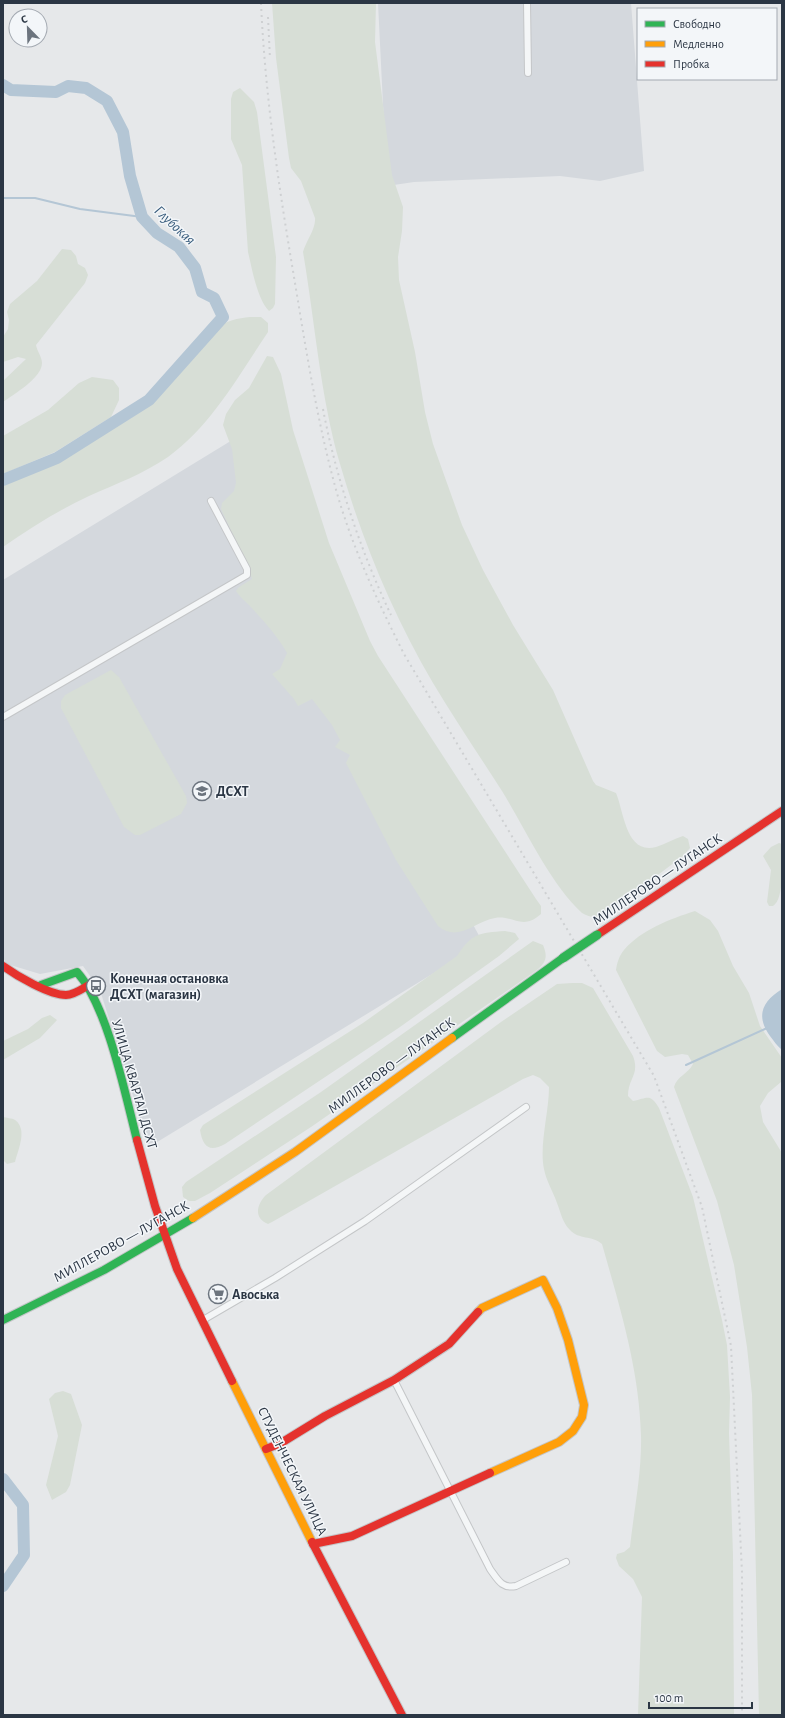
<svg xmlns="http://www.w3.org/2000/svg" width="785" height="1718" viewBox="0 0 785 1718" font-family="'Alegreya Sans',sans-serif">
  <rect width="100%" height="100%" fill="#e6e8ea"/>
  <g fill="#d4d8dd">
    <polygon points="378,3 631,3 644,171 600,181 560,176 414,182 387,186"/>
    <polygon points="257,425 318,638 483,943 149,1147 100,990 83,966 40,974 7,964 3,958 3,580"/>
  </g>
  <g fill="#d7ded6">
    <path d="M272 3H376L375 42 392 175 403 207 402 231 398 257 399 280 415 352 425 412 433 444 462 525 483 570 513 625 553 690 593 781 596 785 616 793C624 812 626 855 656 847 665 844 674 839 683 836L688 839 690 848 683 856 606 914C597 918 591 918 582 913 551 885 524 827 502 791 479 755 455 720 433 683 393 615 362 540 340 464 320 395 315 322 303 252 306 241 316 229 315 218L301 181 291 168 289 158 276 58Z"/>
    <path d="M240 88 254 102 257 112 276 257 275 304 273 308 269 311C257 299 252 268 248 252L242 165 231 139V99L233 92Z"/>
    <path d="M62 249 71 250 76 256 78 264 85 268 88 275 85 283 36 345C37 351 42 357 42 363 42 378 14 394 3 402V381L26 359 18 357 3 362V337L8 329 9 320 7 312 10 304 37 281Z"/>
    <path d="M250 317H261L268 323V332C239 375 211 426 168 457 143 474 116 484 89 496 59 510 30 528 3 547V485L52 464 134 416 154 402 216 328C226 321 238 318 250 317Z"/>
    <path d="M267 356 273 357 281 374 293 430 329 543 370 641 378 656 536 899 541 906V914C522 931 514 915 495 918 475 921 459 943 438 926L396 860 346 763 350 755 335 747 340 740 332 725 312 699 298 706 294 699 272 674 280 669 287 653C278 636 262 619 249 605 244 600 240 597 236 591L239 587 252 579 250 571 221 509 222 503 234 491 236 483 232 449 223 425 226 414 235 400 249 388Z"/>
    <polygon points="92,377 113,380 119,388 119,400 111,417 55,452 3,474 3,436 48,410 79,383"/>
    <polygon points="111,670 119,677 186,796 187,803 181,814 140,835 135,835 124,827 61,708 61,701 65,695"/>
    <path d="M779 843 782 844C782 858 785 899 773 906H769L767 902 771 870 763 856 771 847Z"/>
    <path d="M695 911 710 920 718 931 733 966 749 993 760 1026 782 1058 781 1082 768 1093 760 1106 763 1122 782 1153V1715H759L754 1485 752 1395 747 1347 734 1265 717 1201 674 1087C677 1076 688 1074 693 1064L688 1055 682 1054 665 1057 657 1051 616 970C617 963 619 956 624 950 641 930 670 919 695 911Z"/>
    <path d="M505 931 515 933 519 939 499 956 400 1027 225 1144C210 1152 203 1148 200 1130L203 1125 363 1023 457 956C472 933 479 933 505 931Z"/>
    <path d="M533 941 543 945C548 957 546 962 537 970L311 1127 210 1193 195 1201H189L183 1197 182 1187 186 1182 321 1092Z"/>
    <path d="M572 983H582L593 988 633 1056C640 1075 628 1078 628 1096L633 1101C648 1098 650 1093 659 1108L693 1197 722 1320 727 1345 730 1397 729 1433 733 1555 734 1715H638L642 1597 633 1579 619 1566 616 1558 617 1554 624 1552 630 1547C634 1510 642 1472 641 1435 639 1368 620 1308 602 1244 592 1235 579 1240 570 1230 562 1222 561 1213 557 1203 553 1192 546 1180 544 1169 539 1146 549 1112 549 1087L540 1078 533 1075 523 1079 272 1222 268 1224C253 1218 257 1204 266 1195L501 1022 557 984Z"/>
    <polygon points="50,1015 57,1020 40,1038 3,1060 3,1041 28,1029 42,1018"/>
    <path d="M3 1117C6 1118 12 1118 15 1120 28 1129 18 1150 15 1162L7 1164 3 1160Z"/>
    <polygon points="63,1391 71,1394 82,1425 70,1485 66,1492 52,1500 46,1485 58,1436 49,1399 55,1393"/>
  </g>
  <path fill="#b4c6d5" d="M782 989V1050C777 1046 774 1041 770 1036 755 1015 763 1001 782 989Z"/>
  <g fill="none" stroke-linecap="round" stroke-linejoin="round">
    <g stroke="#b4c6d5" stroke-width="2">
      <polyline points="3,198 35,198 80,209 142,217"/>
      <polyline points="686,1065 767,1028"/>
    </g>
    <g stroke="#b4c6d5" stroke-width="12">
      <polyline points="3,85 11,90 56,92 68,86 86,88 107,101 123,132 130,176 142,217 157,233 179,247 195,268 202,292 214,298 223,317 149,400 57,458 3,480"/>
      <polyline points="3,1479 23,1505 24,1555 3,1586"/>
    </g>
    <g stroke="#c4c6c8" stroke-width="8">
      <g id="street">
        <polyline points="527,3 528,73"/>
        <polyline points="3,717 247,575 247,569 211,501"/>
        <polyline points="203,1320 275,1278 365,1221 526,1107"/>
        <path d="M394 1380 490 1569C498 1580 502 1589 516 1586L566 1562"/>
      </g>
    </g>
    <g stroke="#c4c6c8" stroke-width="10">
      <g id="fast">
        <path d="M41 985 77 972C108 1007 125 1094 137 1140"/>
        <polyline points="452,1038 563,958"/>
        <polyline points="3,1320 104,1270 193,1218"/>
      </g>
    </g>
    <g stroke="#c4c6c8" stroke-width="10">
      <g id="slow">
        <polyline points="193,1218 295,1152 452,1038"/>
        <polyline points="478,1312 482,1308 543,1280 557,1308 568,1340 584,1405 582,1417 573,1431 559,1442 490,1473"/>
        <polyline points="232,1381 312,1542"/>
      </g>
    </g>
    <g stroke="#c4c6c8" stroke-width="10">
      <g id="jam">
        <polyline points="597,935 782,811"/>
        <path d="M3 966C17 976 49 995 66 995 74 995 82 989 89 985"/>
        <polyline points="137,1140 155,1206 177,1269 232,1381"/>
        <polyline points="266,1449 281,1443 325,1416 394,1380 449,1344 478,1312"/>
        <polyline points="312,1542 402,1715"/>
        <polyline points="313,1544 352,1536 490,1473"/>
      </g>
    </g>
    <use href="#street" stroke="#f4f6f7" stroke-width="6"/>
    <use href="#fast" stroke="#30b455" stroke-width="8"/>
    <use href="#slow" stroke="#ff9f0a" stroke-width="8"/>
    <use href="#jam" stroke="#e5322d" stroke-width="8"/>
    <g stroke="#ced0d2" stroke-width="2" stroke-dasharray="2 4" stroke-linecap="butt">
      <path d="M261 3C265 93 278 182 293 271 305 343 316 416 335 486 351 545 377 600 404 654L654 1076 702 1207 731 1346 742 1572V1715"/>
      <polyline points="268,17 270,59"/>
      <path d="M323 409C336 478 361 552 391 615"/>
    </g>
    <g stroke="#c2c5c8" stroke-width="11" stroke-linecap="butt">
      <polyline id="fast-bridge" points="563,958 597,935"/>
    </g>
    <use href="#fast-bridge" stroke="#30b455" stroke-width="9"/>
  </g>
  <defs>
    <g id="university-ring" transform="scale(1)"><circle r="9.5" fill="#f3f6f9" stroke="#6c747e" stroke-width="1.5"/><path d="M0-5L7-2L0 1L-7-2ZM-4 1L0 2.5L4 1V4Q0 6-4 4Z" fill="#6c747e"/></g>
    <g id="bus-ring" transform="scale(1)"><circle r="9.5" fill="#f3f6f9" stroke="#6c747e" stroke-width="1.5"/><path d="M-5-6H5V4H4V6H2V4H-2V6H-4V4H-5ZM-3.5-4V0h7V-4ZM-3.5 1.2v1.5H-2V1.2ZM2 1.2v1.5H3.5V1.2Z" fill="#6c747e"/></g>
    <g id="supermarket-ring" transform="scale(1)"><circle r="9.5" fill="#f3f6f9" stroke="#6c747e" stroke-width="1.5"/><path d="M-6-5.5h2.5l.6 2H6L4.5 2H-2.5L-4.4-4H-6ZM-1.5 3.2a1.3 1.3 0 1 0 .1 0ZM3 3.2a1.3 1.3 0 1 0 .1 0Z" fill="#6c747e"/></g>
  </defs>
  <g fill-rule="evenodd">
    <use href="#university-ring" x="202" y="791"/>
    <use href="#bus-ring" x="96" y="986"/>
    <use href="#supermarket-ring" x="218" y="1294"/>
  </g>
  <g text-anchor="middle" stroke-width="3" stroke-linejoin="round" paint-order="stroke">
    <g font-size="14" font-weight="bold" fill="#2b3644" stroke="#f3f6f9" text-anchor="start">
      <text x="216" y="796">ДСХТ</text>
      <text x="110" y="983">Конечная остановка<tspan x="110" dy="16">ДСХТ (магазин)</tspan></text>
      <text x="232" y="1299">Авоська</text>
    </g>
    <g font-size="14" fill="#2b3644" stroke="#f3f6f9">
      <text transform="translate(657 879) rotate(-34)" y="5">МИЛЛЕРОВО — ЛУГАНСК</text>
      <text transform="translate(391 1065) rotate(-36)" y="5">МИЛЛЕРОВО — ЛУГАНСК</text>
      <text transform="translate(135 1084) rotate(74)" y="5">УЛИЦА КВАРТАЛ ДСХТ</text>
      <text transform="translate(121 1241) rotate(-29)" y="5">МИЛЛЕРОВО — ЛУГАНСК</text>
      <text transform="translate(293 1471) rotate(64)" y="5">СТУДЕНЧЕСКАЯ УЛИЦА</text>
    </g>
    <g font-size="15" font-style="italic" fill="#345879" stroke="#f3f6f9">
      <text transform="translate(175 225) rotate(43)" y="5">Глубокая</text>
    </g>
  </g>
  <rect width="785" height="1718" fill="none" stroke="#2b3644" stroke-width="8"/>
  <rect x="637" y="8" width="140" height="72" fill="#f3f6f9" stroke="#a3a9b1"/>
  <rect x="645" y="21" width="20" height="6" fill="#30b455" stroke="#a3a9b1"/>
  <text x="673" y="28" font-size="12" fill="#2b3644">Свободно</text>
  <rect x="645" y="41" width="20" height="6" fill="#ff9f0a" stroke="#a3a9b1"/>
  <text x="673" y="48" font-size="12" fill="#2b3644">Медленно</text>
  <rect x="645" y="61" width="20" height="6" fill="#e5322d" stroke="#a3a9b1"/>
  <text x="673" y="68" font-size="12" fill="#2b3644">Пробка</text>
  <g transform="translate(28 28) rotate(337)"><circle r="19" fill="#f3f6f9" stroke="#a3a9b1"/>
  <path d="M0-3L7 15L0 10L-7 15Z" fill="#6c747e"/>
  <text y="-6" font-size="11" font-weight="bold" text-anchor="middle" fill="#2b3644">С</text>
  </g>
  <path d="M649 1702v6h103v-6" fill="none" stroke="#2b3644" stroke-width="2"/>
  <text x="655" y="1702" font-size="12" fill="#2b3644" stroke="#f3f6f9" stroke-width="3" paint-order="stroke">100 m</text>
</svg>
